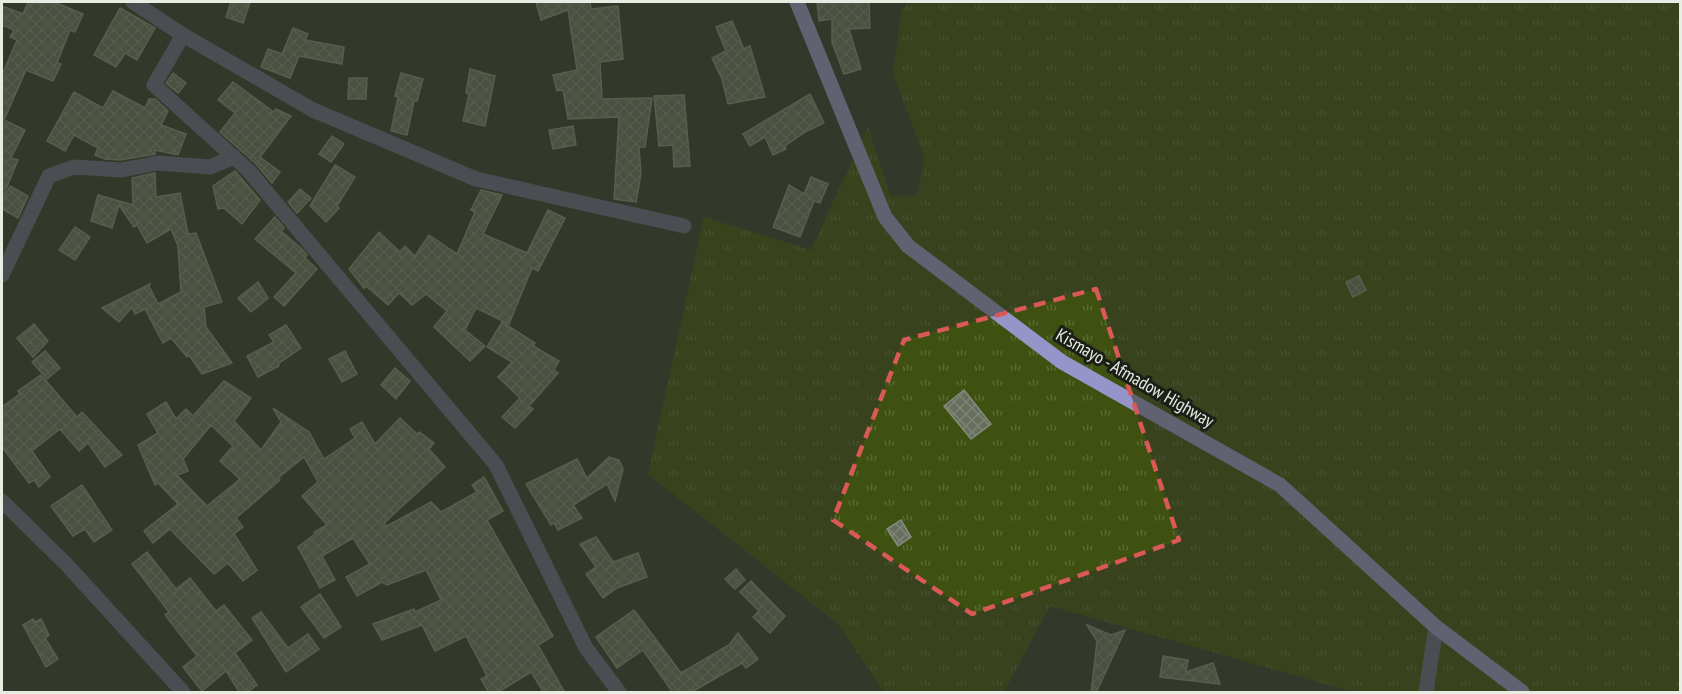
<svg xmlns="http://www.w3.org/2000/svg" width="1682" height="694" viewBox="0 0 1682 694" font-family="'PT Sans Narrow',sans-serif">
  <defs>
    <pattern id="grass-tufts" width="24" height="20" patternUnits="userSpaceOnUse" patternTransform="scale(1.5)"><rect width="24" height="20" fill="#3e5111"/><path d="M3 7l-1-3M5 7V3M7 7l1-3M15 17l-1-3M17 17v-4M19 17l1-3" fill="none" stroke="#5a6a33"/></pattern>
    <pattern id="building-cross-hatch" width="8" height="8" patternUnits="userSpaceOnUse" patternTransform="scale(1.5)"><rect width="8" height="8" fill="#686e5e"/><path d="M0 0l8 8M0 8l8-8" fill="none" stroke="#7e8375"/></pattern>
  </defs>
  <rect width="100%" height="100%" fill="#33392a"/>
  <polygon fill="url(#grass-tufts)" points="911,2 1680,2 1680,692 1354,692 1050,606 1004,692 884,692 837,623 648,474 704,217 811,250 868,127 891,196 917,195 925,159 893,73 902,8"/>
  <g fill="url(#building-cross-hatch)" stroke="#858c7b" stroke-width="1.5" fill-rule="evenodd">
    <polygon points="28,2 54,2 83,14 75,32 70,30 57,63 61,64 53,81 26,70 4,120 25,130 11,158 18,160 2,199 2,75 17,40 10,37 14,30 2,25 2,6 23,14"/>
    <polygon points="231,2 250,2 243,23 226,17"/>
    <polygon points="536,2 590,2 591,9 618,6 623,59 600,62 602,99 652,98 645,147 639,147 641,174 636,202 614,199 619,117 568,119 563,90 557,91 553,75 577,70 568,10 541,20"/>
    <polygon points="817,2 869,2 870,28 849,29 861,69 844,74 832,42 832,19 819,21"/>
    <polygon points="120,8 155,28 137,60 125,53 116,67 94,55"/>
    <polygon points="732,21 744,49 750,46 765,97 728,104 722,79 712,58 726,51 716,27"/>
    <polygon points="293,28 308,34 305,40 344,47 342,64 299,56 290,78 261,67 268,49 282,54"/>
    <polygon points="470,69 495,76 485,126 463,121 469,94 466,93"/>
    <polygon points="173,73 186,83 178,93 166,83"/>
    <polygon points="401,73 423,79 417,101 414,101 407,135 391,131 398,97 395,96"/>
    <polygon points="349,78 367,78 366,99 348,99"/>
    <polygon points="233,82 274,112 276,109 291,116 260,157 280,172 272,183 255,163 220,132 235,113 218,100"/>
    <polygon points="113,91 145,108 149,99 155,99 168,111 161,125 186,134 178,155 155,150 155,154 120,160 105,159 95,155 98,148 74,135 65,151 47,141 74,92 103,108"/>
    <polygon points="810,94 824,123 805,132 785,146 786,149 773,155 765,137 750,146 743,134"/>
    <polygon points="684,95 690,166 674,167 673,145 659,146 654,96"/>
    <polygon points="573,126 576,145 553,149 549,130"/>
    <polygon points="332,136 344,144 331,162 319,154"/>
    <polygon points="335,165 355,177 337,206 339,208 326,222 310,206"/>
    <polygon points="235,171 260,200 242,224 224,208 218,209 213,186"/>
    <polygon points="155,173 156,197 180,193 188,234 196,233 222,302 204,307 206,327 232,363 202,374 189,355 187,357 171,338 163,343 145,309 135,314 132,307 119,322 102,308 150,284 149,286 158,304 181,292 178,246 171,229 147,243 137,225 134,227 119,205 112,228 91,221 98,195 133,205 132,178"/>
    <polygon points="811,177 828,184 820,203 814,201 800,237 773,227 789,185 804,194"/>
    <polygon points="10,186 28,196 18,218 2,209 2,202"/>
    <polygon points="300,189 311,198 297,213 288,202"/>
    <polygon points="481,190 502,195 483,234 527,253 548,210 565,218 538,271 532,268 509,324 476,308 465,330 485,346 470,361 434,327 447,311 426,294 412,305 399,293 388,305 366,286 364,288 349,269 379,232 400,252 405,246 415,256 429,235 457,254 475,212 471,210"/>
    <polygon points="275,217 284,228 281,231 302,249 307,255 305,258 317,269 284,306 274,297 296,273 255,239"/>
    <polygon points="75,227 90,237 75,260 59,250"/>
    <polygon points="1359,276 1366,290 1353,297 1346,282"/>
    <polygon points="258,282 268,298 251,312 238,298"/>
    <polygon points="502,322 535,343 533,346 559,361 554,370 558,373 529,406 533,409 515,428 502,417 520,398 498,377 512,362 487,347"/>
    <polygon points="34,324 48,341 33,357 17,338"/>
    <polygon points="286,325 301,348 278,364 279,366 258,377 247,356 274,342 269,335"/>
    <polygon points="45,351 60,368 47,379 32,362"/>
    <polygon points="345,351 357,374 342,382 329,359"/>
    <polygon points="395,368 410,381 396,399 381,385"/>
    <polygon points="41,375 77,417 82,412 122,455 105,467 88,443 79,451 60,429 32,451 50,477 39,487 34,480 29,483 2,447 2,407 20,394 18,391"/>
    <path d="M224 381 251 398 234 421 261 450 281 422 273 408 309 432 324 459 355 438 350 429 362 422 375 444 400 418 417 434 419 432 434 443 429 449 445 467 384 523 387 526 431 502 441 512 477 492 472 485 484 477 503 511 487 520 553 636 538 645 565 693H544L531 672 497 693H489L481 679 487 676 466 636 435 651 422 625 382 640 373 624 414 609 415 612 441 600 426 570 387 585 382 582 357 596 346 577 370 564 353 538 322 556 335 580 320 588 298 547 315 534 314 532 327 525 302 496 318 482 304 457 278 478 280 480 236 518 243 527 234 534 257 570 243 581 228 563 214 574 170 529 153 543 144 531 178 504 158 483 155 485 138 445 158 433 147 414 166 402 176 419 186 409 193 416ZM211 425 233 446 220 461 240 479 207 506 177 475 188 471 183 459Z"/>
    <polygon points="964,390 991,424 971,439 944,406"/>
    <polygon points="609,457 619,460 623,469 615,501 607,484 573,505 582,518 558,530 554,523 551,525 526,484 577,459 587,478"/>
    <polygon points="82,485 112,530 94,542 85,529 73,536 51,506"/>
    <polygon points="901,520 911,537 898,546 887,529"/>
    <polygon points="596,537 613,562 638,553 647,577 617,588 603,598 586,574 596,567 580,544"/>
    <polygon points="147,552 176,589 190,578 216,611 224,605 252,640 235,653 257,685 246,693 240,693 226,671 202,691 183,667 197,656 165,615 169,612 132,564"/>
    <polygon points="736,569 745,580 735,589 725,579"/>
    <polygon points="751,581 785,616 770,633 753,617 759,611 740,592"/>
    <polygon points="320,594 341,627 324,638 301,607"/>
    <polygon points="634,610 681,673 729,645 738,633 758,659 746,668 742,663 690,693 673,693 643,650 617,668 596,637"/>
    <polygon points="261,612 288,648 308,634 319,649 286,672 252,618"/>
    <polygon points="33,619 35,622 41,619 49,635 45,638 58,659 46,667 23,625"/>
    <polygon points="1087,625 1111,635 1125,630 1096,693 1091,693 1097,641"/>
    <polygon points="1163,656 1188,660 1186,672 1213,663 1220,684 1160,677"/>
  </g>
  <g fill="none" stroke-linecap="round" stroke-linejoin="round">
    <g stroke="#676681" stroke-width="15">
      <polyline points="133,2 183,35 154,85 248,170 496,465 586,648 619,692"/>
      <polyline points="183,35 313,110 476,179 684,226"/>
      <polyline points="2,275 49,176 74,167 121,170 158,163 210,167 234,157"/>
      <polyline points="2,501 67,565 183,692"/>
      <polyline points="1426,692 1436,627"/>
    </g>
    <polyline stroke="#9794c9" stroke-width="15" points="797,2 885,217 908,246 1062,362 1280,485 1436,627 1522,692"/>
  </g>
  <path d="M0 0H1682V694H0ZM1096 289 1179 540 972 614 833 520 904 340Z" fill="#33392a" fill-opacity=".55" fill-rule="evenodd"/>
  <path fill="none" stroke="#da5956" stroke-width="4.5" stroke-dasharray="12 8" stroke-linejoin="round" d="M1096 289 1179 540 972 614 833 520 904 340Z"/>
  <g text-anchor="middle" stroke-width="6" stroke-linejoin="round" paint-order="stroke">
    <g font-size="18" fill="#e8ece2" stroke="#1c1f18">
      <text transform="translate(1135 378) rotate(30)" y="6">Kismayo - Afmadow Highway</text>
    </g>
  </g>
  <rect width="1682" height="694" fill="none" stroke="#e8ece2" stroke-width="6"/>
</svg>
